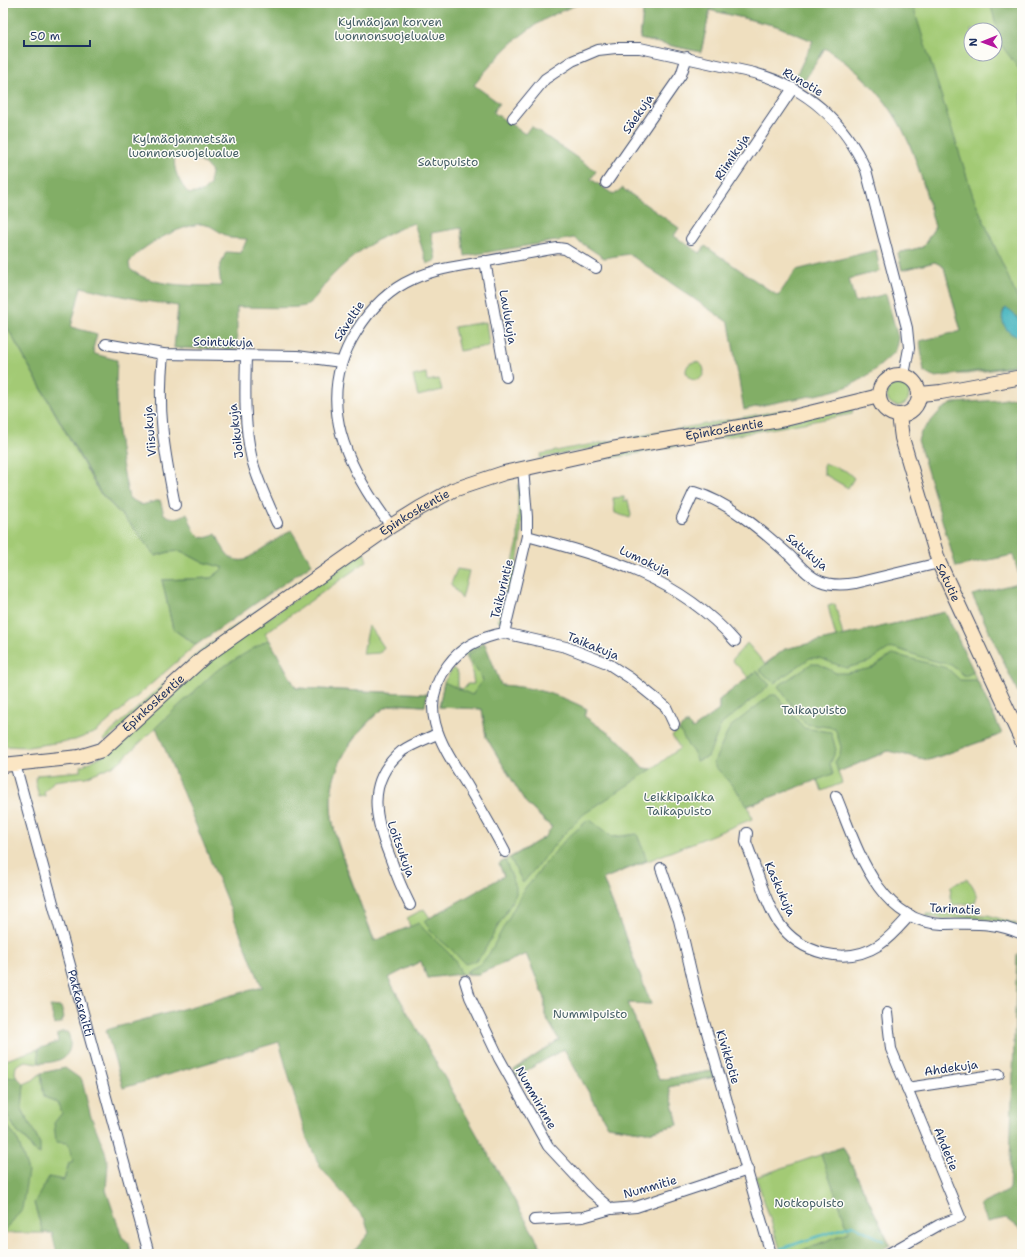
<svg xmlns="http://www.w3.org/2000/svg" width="1025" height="1257" viewBox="0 0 1025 1257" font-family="'Shantell Sans',sans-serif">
  <rect width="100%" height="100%" fill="#fdfcf7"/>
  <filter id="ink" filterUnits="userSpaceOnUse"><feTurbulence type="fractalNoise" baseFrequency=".025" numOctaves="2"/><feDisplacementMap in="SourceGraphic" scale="8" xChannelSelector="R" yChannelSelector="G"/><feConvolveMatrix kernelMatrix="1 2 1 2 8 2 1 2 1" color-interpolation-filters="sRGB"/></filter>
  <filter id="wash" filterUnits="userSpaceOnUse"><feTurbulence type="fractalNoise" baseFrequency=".012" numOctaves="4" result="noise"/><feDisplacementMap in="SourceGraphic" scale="16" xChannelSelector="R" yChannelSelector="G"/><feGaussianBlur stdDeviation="0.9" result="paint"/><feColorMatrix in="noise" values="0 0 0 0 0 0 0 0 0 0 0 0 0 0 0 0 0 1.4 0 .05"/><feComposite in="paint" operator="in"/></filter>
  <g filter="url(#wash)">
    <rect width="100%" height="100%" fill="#efdfbf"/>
    <g fill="#a3ca75" stroke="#5f7c6a" fill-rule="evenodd">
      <path d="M644 3H990L992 9 1022 7V365L967 374H950L961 331 944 267 935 262 902 270 898 253 923 247 935 227C914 145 900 97 825 48L803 83 795 78 813 41 777 26 710 10 701 52 640 39ZM971 30H995V54H971Z"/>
      <polygon points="3,320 99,492 132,526 155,556 169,552 181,551 200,561 225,568 211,578 162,580 173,629 196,645 96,732 75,740 28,747 3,746"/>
      <polygon points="486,322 489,346 459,351 454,327"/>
      <circle cx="695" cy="371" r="9"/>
      <polygon points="426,373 427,381 439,379 442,390 418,396 413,376"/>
      <circle cx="898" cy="395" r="11"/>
      <polygon points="789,409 776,414 540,458 541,454 566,449"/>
      <polygon points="853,409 852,414 601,460 616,454"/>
      <polygon points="824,463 846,471 854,478 848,488 824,474"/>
      <path d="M518 484C520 487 520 493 521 498 526 541 512 582 502 623L498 621 518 542Z"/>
      <polygon points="624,497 624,501 628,500 631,515 630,518 615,513 613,498"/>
      <polygon points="367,534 369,535 105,741 103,739 201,650"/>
      <path d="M364 552 367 561 265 633 296 688 427 694 425 706C415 706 402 704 392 705 380 707 361 729 354 739 318 788 330 824 350 876 358 898 366 919 375 941L410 927 407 918 424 909 430 918 504 876 499 864 545 837 552 828 526 803 486 737 482 709 439 707 444 682 453 668 458 673V687L462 689 466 687 467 684H474L471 666 464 653 484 642 501 685C532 687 559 695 587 709L584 716 621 742 643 768 652 769 680 748 672 736 688 724 693 729 719 710V700L749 678 732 660 747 643 765 664 785 649 836 638 828 606 835 604 843 636 945 612 1002 734 929 760 888 751 838 772 842 783 822 791 817 779 748 806 752 819 603 879 651 1004 628 1003 659 1080 712 1071 714 1077 669 1087 678 1125 647 1132 608 1126 564 1049 517 1076 514 1070 559 1040 545 1015V998L526 954 478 974H450L427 978 421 961 388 978 216 672 117 764 86 777 54 781 44 792 45 796 39 797 35 781 37 775 81 771V766L104 755 207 661Z"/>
      <polygon points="457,569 469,571 462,599 451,584"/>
      <polygon points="369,625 384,647 380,653 363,654"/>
      <path d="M966 879C973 883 979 896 975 903L953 905 950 897 951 886Z"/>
      <path d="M927 914 988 915 1017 924 1015 926C1001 922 987 919 973 918 956 918 942 920 926 916Z"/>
      <polygon points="38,1049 39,1063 25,1061 16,1066 15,1073 17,1077 3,1077 3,1061"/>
      <polygon points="41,1073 44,1097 57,1102 62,1113 73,1161 69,1163 64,1180 34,1203 43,1233 3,1233 3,1230 8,1227 18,1141 3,1119 3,1108 18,1133 25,1138 33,1150 40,1144 22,1109 24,1084 33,1080"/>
      <polygon points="843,1147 890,1245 849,1232 793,1254 782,1254 756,1177"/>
    </g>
    <g fill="#82ae66" stroke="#4e6e62" fill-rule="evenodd">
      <path d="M3 3H582C530 21 508 44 474 85L499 103 493 112 525 134 531 126 596 171 591 179 614 195 622 188 679 228 674 236 700 253 705 246 778 296 796 270 876 250 880 271 849 279 855 302 886 294 898 338 895 352C881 365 865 380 846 387 813 398 778 400 744 410L729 323 629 254 604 258 574 238 465 256 461 228 431 233 436 260 427 264 414 223C382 234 354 253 331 277 322 286 316 301 304 306 297 309 248 307 237 307V349L174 348 178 306 145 301 81 287 71 327 97 334 93 349 95 354 117 360C114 409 118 450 129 498L142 505 160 500 164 514C171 519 179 519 187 513 193 528 196 545 216 534 223 547 227 563 245 560L291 530 312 564 196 645 173 629 162 580 211 578 224 568 200 561 181 551 169 552 155 556 132 526 100 492 3 320ZM181 153 205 164 211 171 210 185 202 192 189 194C180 184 172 169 175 155ZM201 224 210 226 230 238 247 239 241 253 226 252 219 269 221 286C192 285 154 288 130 269L129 263C141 245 180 226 201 224Z"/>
      <path d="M644 3H912L973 196 1022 309V332L1018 319 1004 309C999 321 1005 326 1013 334L1022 332V362L1004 367 936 377 924 372 920 341 961 331 944 267 935 262 902 270 898 253 923 247 935 227C914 145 900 97 825 48L803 83 795 78 813 41 777 26 710 10 701 52 640 39Z"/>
      <polygon points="990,3 1022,3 1022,73 1002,46"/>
      <polygon points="1022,396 1022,701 972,595 1021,582 1013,555 956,567 918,440 921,432 942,409 953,403 1000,400"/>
      <polygon points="945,612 974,672 965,676 951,665 927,659 895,648 888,649 869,662 846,668 819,658 810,658 774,683 759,670 785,649"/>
      <path d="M269 639 296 688 427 694 425 706C415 706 402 703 392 705 381 707 362 728 355 737 319 787 329 822 349 875 358 897 366 919 374 941L419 923C431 940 456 953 461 974L427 978 421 961 388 978 545 1254H352L369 1233 365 1219 320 1167 306 1136 279 1042 123 1088 106 1030 262 987 156 727 216 671Z"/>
      <path d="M485 644 501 685C533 687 558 694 587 709L584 716 621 742 643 768 652 769 584 814 561 837 523 883 510 858 545 837 552 827 526 803 486 737 482 709 439 707 444 682 472 695 483 680 467 655Z"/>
      <polygon points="893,654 947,668 960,680 977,680 1002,734 929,760 888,751 838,772 835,762 840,754 841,747 835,728 805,724 778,686 811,664 819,664 836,673 847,673 872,668"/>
      <polygon points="757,671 770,685 721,725 708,757 696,761 694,753 688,746 679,729 685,724 688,724 693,729 719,710 719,700"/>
      <polygon points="771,695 776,695 804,728 831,732 836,750 830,764 833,774 747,806 737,791 713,764 730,727"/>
      <polygon points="589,819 612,837 637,834 647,860 603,879 651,1004 628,1003 659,1080 712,1071 714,1077 669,1087 678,1125 647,1132 608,1126 564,1049 517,1076 514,1070 559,1040 545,1015 545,998 526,954 478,974 467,974 467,971 481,964 489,954 525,888 565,840"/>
      <polygon points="505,860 516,887 516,894 483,953 476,961 465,964 452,950 433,934 424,921 504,876 499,864"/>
      <polygon points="1022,950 1022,1230 1006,1218 987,1222 980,1205 1009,1190 1017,954"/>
      <polygon points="50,1006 61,1007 64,1017 61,1023 55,1025"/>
      <path d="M61 1032H68C76 1056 61 1063 39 1063L38 1049 58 1042 57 1035Z"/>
      <polygon points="65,1068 82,1080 90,1114 105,1151 108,1164 106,1190 122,1237 129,1243 130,1254 57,1254 52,1233 43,1233 34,1203 49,1177 64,1180 69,1163 73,1161 68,1143 56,1142 54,1123 62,1113 57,1102 44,1097 41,1073"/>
      <polygon points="3,1077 17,1077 24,1084 22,1109 40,1144 40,1154 33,1150 25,1138 18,1133 3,1108"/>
      <polygon points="3,1119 18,1141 28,1171 22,1209 8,1227 3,1230"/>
      <polygon points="843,1147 890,1245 876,1254 793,1254 849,1232 821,1154"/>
    </g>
    <path fill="#43b3bd" stroke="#2f718e" d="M1006 308C1015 311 1025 326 1020 336 1007 337 997 318 1006 308Z"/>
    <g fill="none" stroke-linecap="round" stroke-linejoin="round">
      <polyline stroke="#43b3bd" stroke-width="2.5" points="780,1249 853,1225 884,1241"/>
    </g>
  </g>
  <g filter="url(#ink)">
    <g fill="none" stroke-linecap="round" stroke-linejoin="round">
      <g stroke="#3b496d" stroke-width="12">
        <g id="street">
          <path d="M513 118 545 79 572 61 598 50 616 48H640L754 73C806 87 844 121 866 170L907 328 909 348 904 375"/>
          <polyline points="606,183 681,75 687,57"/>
          <polyline points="691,239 793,88"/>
          <polyline points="485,261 506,377"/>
          <polyline points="106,344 163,354 297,356 341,362"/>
          <path d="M163 354C157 411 164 450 175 505"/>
          <path d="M246 356C245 391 244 426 252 460 258 482 268 503 277 523"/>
          <path d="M682 518 694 492C729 502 761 530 788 554 798 563 807 576 820 581 832 586 844 585 856 583L939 563"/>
          <path d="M391 526C347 468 313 401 356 332 370 309 388 290 413 279 435 269 459 266 483 262 508 257 533 252 558 248L565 249 596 268"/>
          <path d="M527 536C605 557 679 577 735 641"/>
          <polyline points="504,633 566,647 607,663 630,678 666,707 674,724"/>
          <path id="s1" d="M15 764 149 1254"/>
          <path d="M836 796C856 844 877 922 942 924 970 924 996 921 1022 934"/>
          <path d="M747 833 746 842C756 867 764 900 778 922 800 954 846 966 879 945 891 937 900 926 910 915"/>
          <path d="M505 852C493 829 480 807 467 785 443 747 415 709 448 665 462 646 481 637 504 633L527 536V517L523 468"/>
          <polyline points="661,868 679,920 698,1001 771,1254"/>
          <path d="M410 905C402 889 396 874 390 857 375 820 365 781 402 751 412 744 426 739 437 734"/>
          <polyline points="465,981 470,997 499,1058 548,1146 591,1192 611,1209"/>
          <polyline points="887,1013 891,1049 960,1217 939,1225 888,1254"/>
          <polyline points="907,1088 999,1074"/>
          <polyline points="534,1220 583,1217 611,1209 636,1207 748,1170"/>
        </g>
      </g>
      <g stroke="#3b496d" stroke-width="16">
        <g id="secondary">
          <circle cx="899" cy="395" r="20"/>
          <polyline points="920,394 941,392 1022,377"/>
          <path id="s2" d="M899 415 902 438 939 563 1022 741"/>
          <path id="s3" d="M3 765 79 757 102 750 204 657 391 526 420 508 453 490 504 473 612 449 785 419 879 396"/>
        </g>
      </g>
      <use href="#street" stroke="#fff" stroke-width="10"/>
      <use href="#secondary" stroke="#fbe6c4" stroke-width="14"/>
    </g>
  </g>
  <g text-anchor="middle" stroke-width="3" stroke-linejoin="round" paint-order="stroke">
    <g font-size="12" fill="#445e65" stroke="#fdfcf7">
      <text x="390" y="26">Kylmäojan korven<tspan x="390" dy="14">luonnonsuojelualue</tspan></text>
      <text x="184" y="143">Kylmäojanmetsän<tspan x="184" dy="14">luonnonsuojelualue</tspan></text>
      <text x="448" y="166">Satupuisto</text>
      <text x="814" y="714">Taikapuisto</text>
      <text x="679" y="801">Leikkipaikka<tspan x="679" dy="14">Taikapuisto</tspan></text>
      <text x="590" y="1018">Nummipuisto</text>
      <text x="809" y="1207">Notkopuisto</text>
    </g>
    <g font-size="12" fill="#1b2f5e" stroke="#fdfcf7">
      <text transform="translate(803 82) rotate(30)" y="4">Runotie</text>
      <text transform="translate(638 114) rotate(-55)" y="4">Säekuja</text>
      <text transform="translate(732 157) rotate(-56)" y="4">Riimikuja</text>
      <text transform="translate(508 317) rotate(80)" y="4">Laulukuja</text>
      <text transform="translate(349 321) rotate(-57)" y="4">Säveltie</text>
      <text transform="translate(223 342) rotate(1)" y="4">Sointukuja</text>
      <text dy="4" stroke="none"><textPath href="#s3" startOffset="817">Epinkoskentie</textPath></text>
      <text transform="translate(150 431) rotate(-95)" y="4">Viisukuja</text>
      <text transform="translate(236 431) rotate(-97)" y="4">Joikukuja</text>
      <text dy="4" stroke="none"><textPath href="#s3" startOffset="494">Epinkoskentie</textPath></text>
      <text transform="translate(807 552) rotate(40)" y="4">Satukuja</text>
      <text transform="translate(645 561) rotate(25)" y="4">Lumokuja</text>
      <text dy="4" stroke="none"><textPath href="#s2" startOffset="175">Satutie</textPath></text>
      <text transform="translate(502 589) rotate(-76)" y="4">Taikurintie</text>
      <text transform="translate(593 646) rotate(22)" y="4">Taikakuja</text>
      <text dy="4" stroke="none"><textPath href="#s3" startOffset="170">Epinkoskentie</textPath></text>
      <text transform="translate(401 849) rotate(70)" y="4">Loitsukuja</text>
      <text transform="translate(780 889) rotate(66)" y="4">Kaskukuja</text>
      <text transform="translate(955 909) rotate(3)" y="4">Tarinatie</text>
      <text dy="4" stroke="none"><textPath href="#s1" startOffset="248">Pakkasraitti</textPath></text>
      <text transform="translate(728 1057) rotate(73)" y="4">Kivikkotie</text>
      <text transform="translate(951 1068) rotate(-8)" y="4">Ahdekuja</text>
      <text transform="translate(536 1098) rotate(60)" y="4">Nummirinne</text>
      <text transform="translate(946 1149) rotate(68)" y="4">Ahdetie</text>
      <text transform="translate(650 1187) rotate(-16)" y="4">Nummitie</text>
    </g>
  </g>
  <rect width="1025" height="1257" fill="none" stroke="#fdfcf7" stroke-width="16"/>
  <g transform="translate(983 42) rotate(269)"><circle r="19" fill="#fdfcf7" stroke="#a3aaba"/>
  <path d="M0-3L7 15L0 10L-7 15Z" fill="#b5179e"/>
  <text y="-6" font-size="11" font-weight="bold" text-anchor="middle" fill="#1b2f5e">N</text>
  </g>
  <path d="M24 40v6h66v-6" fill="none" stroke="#1b2f5e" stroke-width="2"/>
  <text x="30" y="40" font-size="12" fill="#1b2f5e" stroke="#fdfcf7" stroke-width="3" paint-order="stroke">50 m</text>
</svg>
